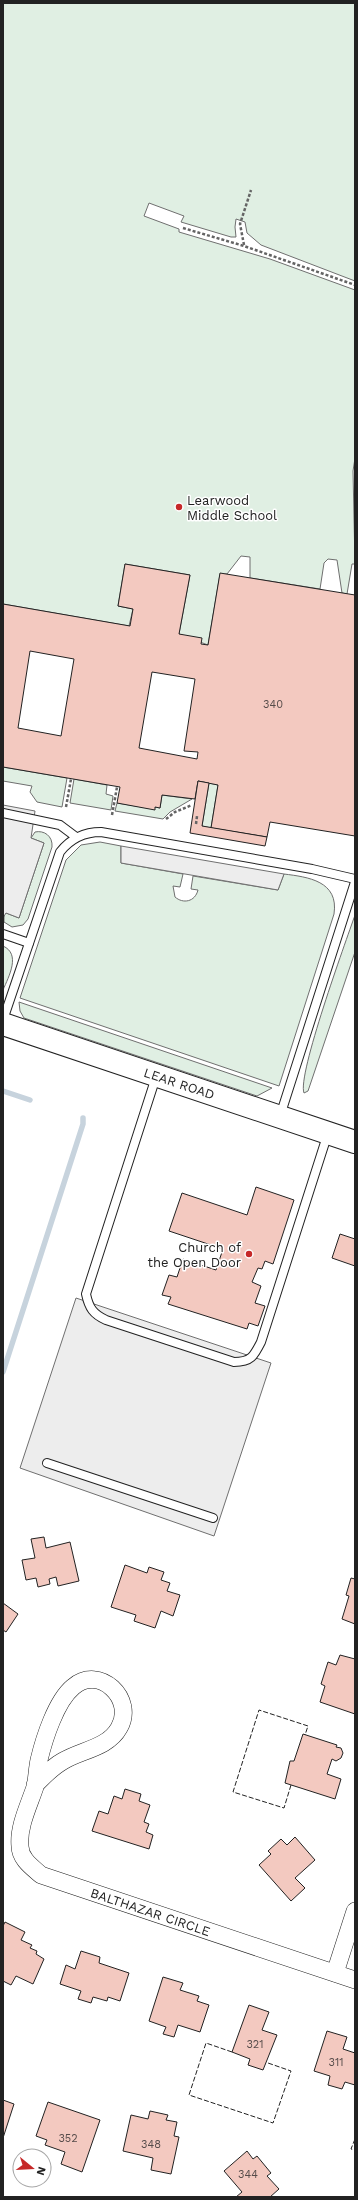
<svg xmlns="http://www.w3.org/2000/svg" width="358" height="2200" viewBox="0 0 358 2200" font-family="'Work Sans',sans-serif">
  <rect width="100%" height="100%" fill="#fff"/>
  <g fill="#e0efe3" stroke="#6f6f6f">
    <polygon points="3,3 355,3 355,281 261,245 247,233 245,222 236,219 235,227 236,237 231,237 181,222 184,216 149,203 144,216 179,229 179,232 270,259 355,290 355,458 353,471 355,564 352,564 347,594 342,593 337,560 328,559 324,563 320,589 250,578 250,557 241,556 227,574 220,574 208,645 179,634 190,575 125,564 118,606 133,609 129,626 3,604"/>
    <polygon points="3,767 67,778 62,807 37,802 30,792 32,786 3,781"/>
    <polygon points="74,779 107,785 106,794 113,796 111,810 70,803"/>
    <polygon points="209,783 218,785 211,828 202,826"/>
    <polygon points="162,795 192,799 170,812 163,819 115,811 117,803 154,809 155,807 160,808"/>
    <path d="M35 832C44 830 53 836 52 847L28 919 23 925 12 927 4 922V914L6 913 19 918 44 843 31 838Z"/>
    <path d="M100 842 121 846V863L183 874 180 887 173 886 175 897C183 904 195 902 198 890L191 889 193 876 278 890 284 874C308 877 339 881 334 914L279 1086 20 998 66 860 81 845Z"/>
    <path d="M355 915V952L308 1091 304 1093C297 1075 346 941 355 915Z"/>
    <path d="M3 946C21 954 9 976 3 990Z"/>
    <polygon points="19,1002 272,1088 257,1096 24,1018 20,1011"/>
  </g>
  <g fill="#ededed" stroke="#6f6f6f">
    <polygon points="3,805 35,811 31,838 44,843 19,918 6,913 3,918"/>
    <polygon points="121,846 284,874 278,890 121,863"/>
    <polygon points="76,1298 271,1363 214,1536 20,1468"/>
  </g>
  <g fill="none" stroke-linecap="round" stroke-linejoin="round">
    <g stroke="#c7d3dd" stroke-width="5.5">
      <polyline points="3,1091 30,1100"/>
      <polyline points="3,1372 83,1124 83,1118"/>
    </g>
  </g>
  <g fill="#f3c9c0" stroke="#222" fill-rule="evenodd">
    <path d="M125 564 190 575 179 634 202 638 201 644 208 645 220 573 355 595V836L270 822 267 837 211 828 218 785 198 781 195 799 162 795 160 808 155 807V810L117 803 120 787 3 767V604L130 626 133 609 118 606ZM30 651 74 659 61 736 18 728ZM152 672 195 679 184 751 198 752 197 759 139 748Z"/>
    <polygon points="198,781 209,783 202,826 267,837 265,846 190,833"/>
    <polygon points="256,1187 294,1200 273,1264 265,1261 262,1269 258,1268 252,1282 261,1286 255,1303 265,1306 258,1326 249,1323 247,1329 168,1304 171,1297 162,1295 169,1275 177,1277 183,1259 216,1270 223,1249 169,1231 182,1193 247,1215"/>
    <polygon points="340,1234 355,1239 355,1266 332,1258"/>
    <polygon points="44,1537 46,1548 70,1542 79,1581 58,1586 56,1577 49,1579 50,1584 38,1587 36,1578 26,1580 22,1560 35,1558 31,1539"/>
    <polygon points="125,1565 147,1573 149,1567 164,1572 161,1580 170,1583 167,1591 180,1595 173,1616 161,1611 155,1628 134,1621 136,1615 111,1607"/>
    <polygon points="351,1578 355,1579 355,1624 342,1619 349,1596 346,1595"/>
    <polygon points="3,1603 18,1614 6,1632 3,1630"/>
    <polygon points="340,1655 355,1659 355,1714 320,1702 325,1686 321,1684 328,1662 336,1665"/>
    <polygon points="303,1734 337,1745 336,1747 341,1748 343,1753 341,1758 336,1761 332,1759 327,1774 341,1779 335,1799 285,1783 290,1761 294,1761"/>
    <polygon points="125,1789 141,1794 139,1801 150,1805 144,1822 149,1824 146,1832 153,1835 149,1849 92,1831 99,1811 108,1814 114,1796 122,1799"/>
    <polygon points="295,1837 315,1860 295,1878 305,1888 291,1901 259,1865 271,1854 268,1851 281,1839 287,1845"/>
    <polygon points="5,1922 25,1932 21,1940 32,1945 30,1948 37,1951 36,1954 44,1959 33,1984 16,1976 11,1985 3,1981 3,1926"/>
    <polygon points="81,1951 100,1957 99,1963 129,1973 120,2001 108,1997 107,2001 93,1997 91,2003 78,1999 81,1991 60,1984 66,1965 75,1969"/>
    <polygon points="163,1977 183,1983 180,1990 199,1996 197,2001 209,2005 200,2032 178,2025 174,2037 163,2034 166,2027 149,2021"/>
    <polygon points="249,2005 269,2012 262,2030 277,2035 263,2070 248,2065 250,2059 232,2052"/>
    <polygon points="327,2031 347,2037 343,2049 355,2053 355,2085 345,2082 342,2089 328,2085 330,2076 314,2071"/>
    <polygon points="3,2100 14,2104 3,2138"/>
    <polygon points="48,2102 100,2120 82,2172 61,2164 65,2152 45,2145 47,2140 36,2136"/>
    <polygon points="150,2111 168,2115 166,2120 177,2122 174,2136 179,2137 171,2174 151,2170 153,2158 123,2151 131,2115 148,2119"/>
    <polygon points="247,2151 253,2159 257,2156 271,2173 267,2176 279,2189 270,2197 236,2197 242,2192 224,2171"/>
  </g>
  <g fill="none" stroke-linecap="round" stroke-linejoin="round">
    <g stroke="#222" stroke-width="10">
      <g id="lane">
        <polyline points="3,813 60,825 76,837"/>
        <polyline points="3,934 29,943"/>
        <path d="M3 1020 60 852C71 838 84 832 101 832L312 869 355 879"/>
        <path d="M156 1077 86 1294C89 1308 93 1314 106 1320L234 1362C251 1362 254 1356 261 1342L328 1133"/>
        <polyline points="280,1116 355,882"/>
        <polyline points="47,1463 213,1518"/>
      </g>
    </g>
    <g stroke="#222" stroke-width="18">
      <g id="street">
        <path id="s1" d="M35 1785C44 1776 52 1767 63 1761 81 1750 108 1748 119 1728 136 1699 99 1664 73 1687 56 1701 44 1739 39 1760 37 1769 37 1779 35 1787 29 1805 18 1827 20 1846 20 1859 32 1867 41 1875L355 1980"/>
        <polyline points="335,1973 355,1911"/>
      </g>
    </g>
    <g stroke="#222" stroke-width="24">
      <g id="secondary">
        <path id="s2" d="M3 1024 355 1142"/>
      </g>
    </g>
    <g stroke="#646464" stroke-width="2.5" stroke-dasharray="3 2" stroke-linecap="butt">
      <polyline points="183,228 244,246 355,285"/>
      <polyline points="244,245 240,224 251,190"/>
      <polyline points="66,807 71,779"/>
      <polyline points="112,815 117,787"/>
      <polyline points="166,819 175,812 192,805"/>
      <polyline points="196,824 197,816"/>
    </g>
    <use href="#lane" stroke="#fff" stroke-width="8"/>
    <use href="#street" stroke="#fff" stroke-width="17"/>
    <use href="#secondary" stroke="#fff" stroke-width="22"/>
    <g stroke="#222" stroke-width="1" stroke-dasharray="5 2" stroke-linecap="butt">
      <polyline points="291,1785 284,1808 233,1792 259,1710 308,1726 305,1735"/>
      <polyline points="232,2052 206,2043 189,2095 273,2123 291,2071 268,2063"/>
      <polyline points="355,2139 351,2149 355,2150"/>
    </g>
  </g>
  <g fill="#c62828" stroke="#fff" stroke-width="1.5">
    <circle cx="179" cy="507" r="4"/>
    <circle cx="249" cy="1254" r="4"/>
  </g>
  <g text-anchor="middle" stroke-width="3" stroke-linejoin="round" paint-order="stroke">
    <g font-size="11" fill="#564c4a">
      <text x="273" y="708">340</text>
      <text x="255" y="2048">321</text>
      <text x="336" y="2066">311</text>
      <text x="68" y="2142">352</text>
      <text x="151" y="2148">348</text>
      <text x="248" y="2178">344</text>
    </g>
    <g font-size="13" fill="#222" stroke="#fff" text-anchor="start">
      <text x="187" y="505">Learwood<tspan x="187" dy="15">Middle School</tspan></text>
      <text x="241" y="1252" text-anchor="end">Church of<tspan x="241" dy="15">the Open Door</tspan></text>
    </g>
    <g font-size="13" fill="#222" stroke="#fff">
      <text dy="5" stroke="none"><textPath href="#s2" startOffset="186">LEAR ROAD</textPath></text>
      <text dy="5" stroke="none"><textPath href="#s1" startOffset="513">BALTHAZAR CIRCLE</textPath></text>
    </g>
  </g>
  <rect width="358" height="2200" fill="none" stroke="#222222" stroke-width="8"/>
  <g transform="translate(32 2168) rotate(108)"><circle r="19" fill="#ffffff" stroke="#a7a7a7"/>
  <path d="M0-3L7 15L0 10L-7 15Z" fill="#c62828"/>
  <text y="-6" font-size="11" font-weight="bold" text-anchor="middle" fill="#222222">N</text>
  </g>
</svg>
